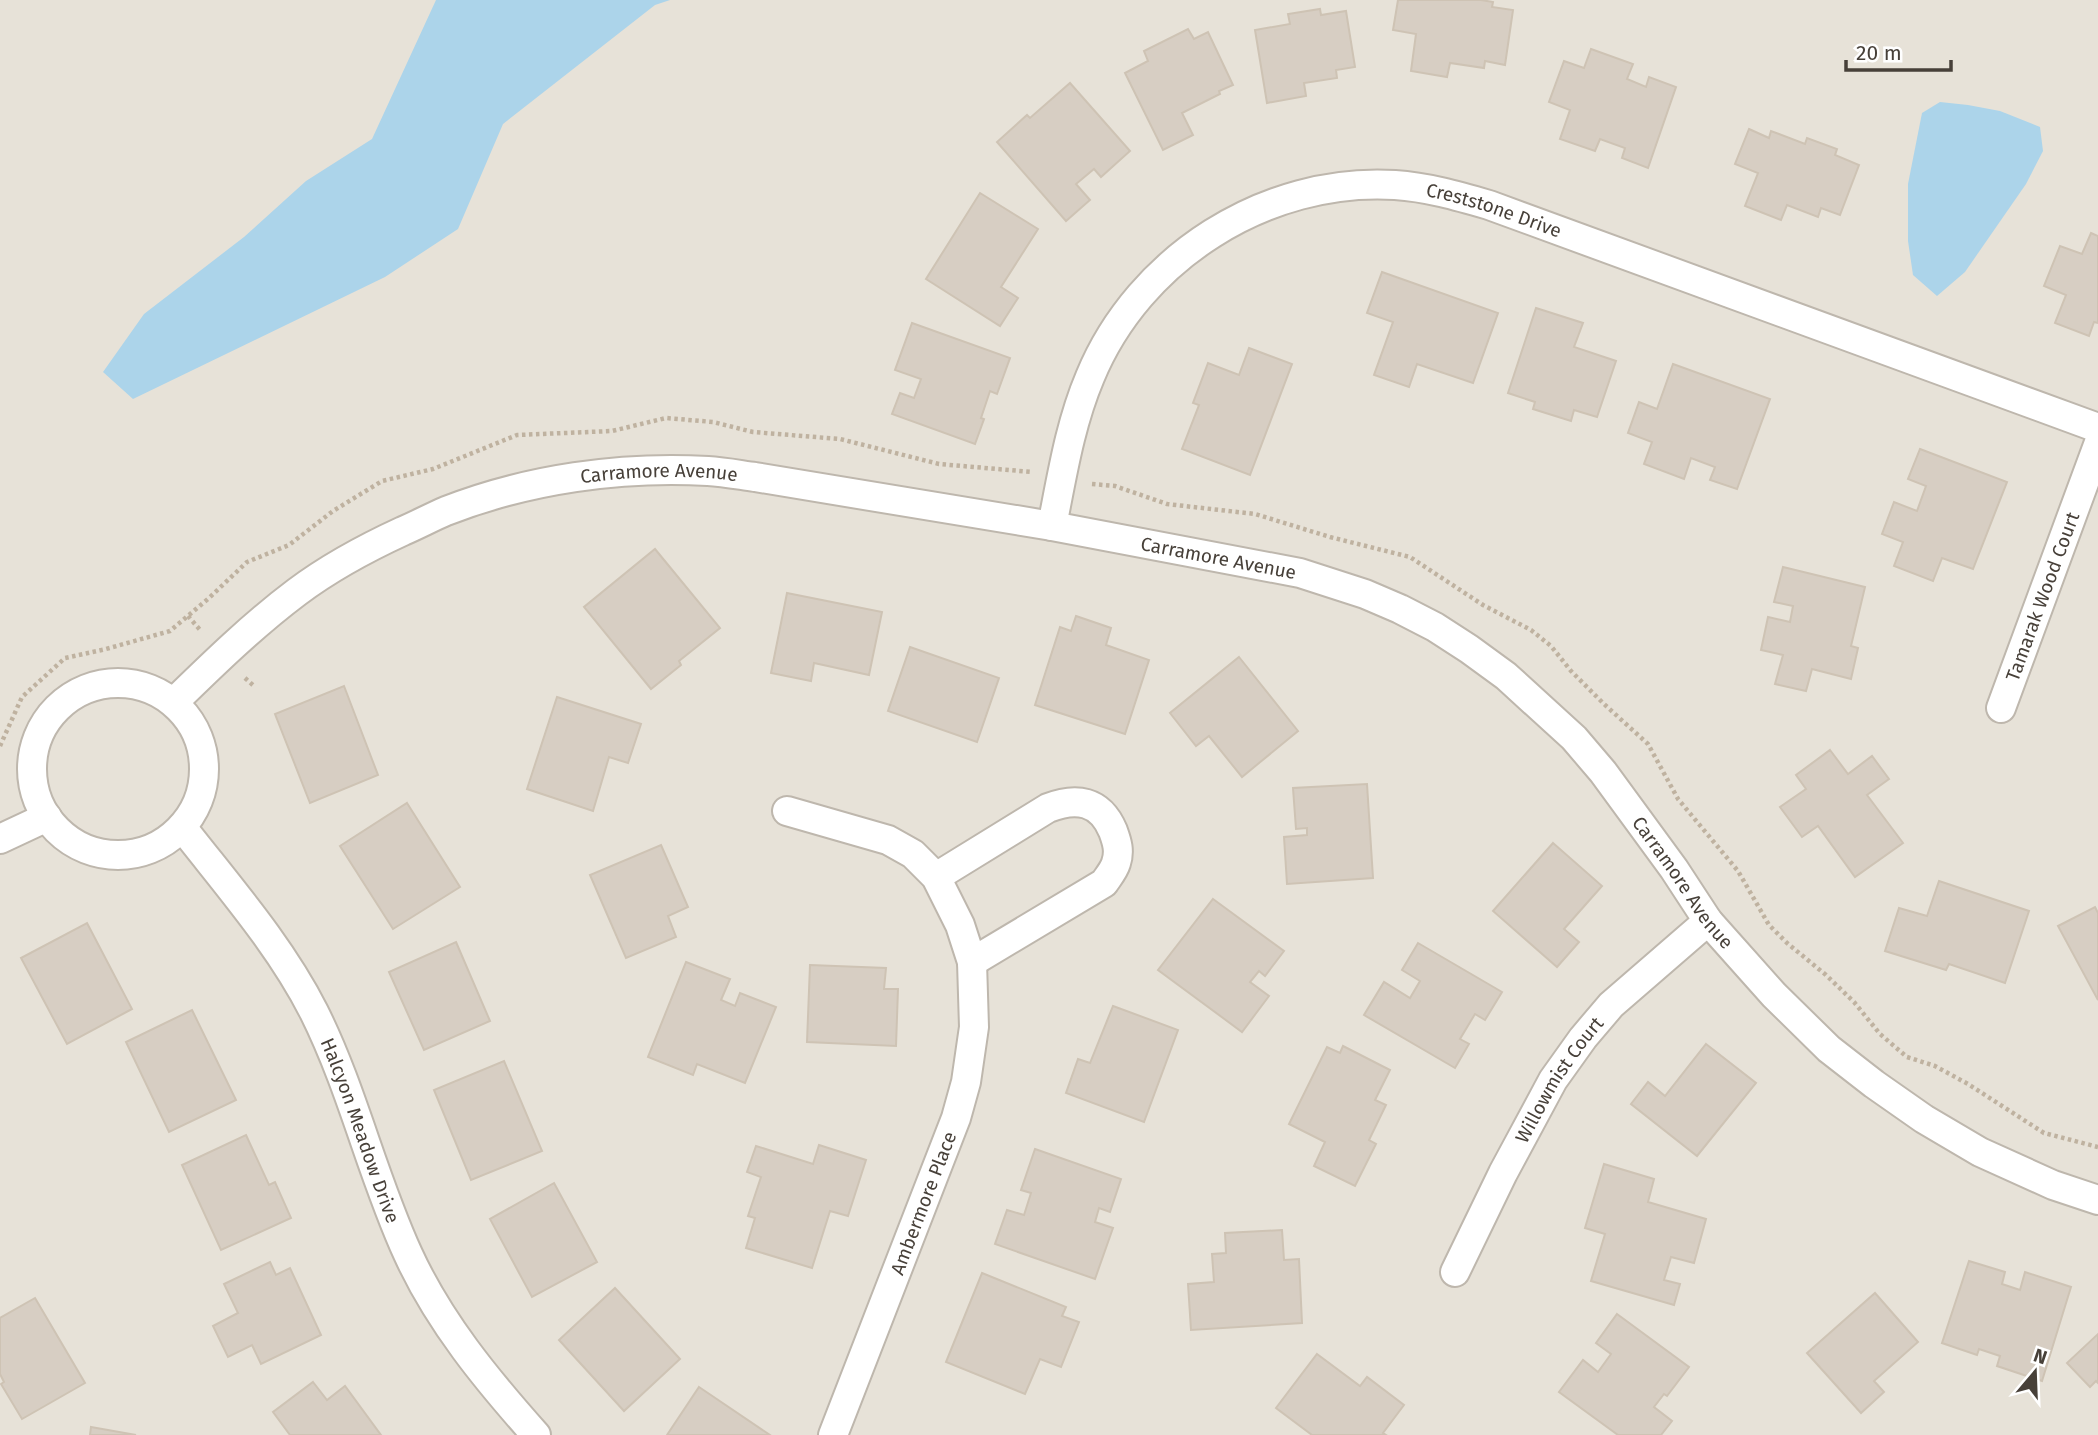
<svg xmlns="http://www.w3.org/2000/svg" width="2098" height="1435" viewBox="0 0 2098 1435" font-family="'Fira Sans',sans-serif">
  <rect width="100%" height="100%" fill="#f3f0ea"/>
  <rect fill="#e7e2d8" x="0" y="0" width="2098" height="1435"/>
  <g fill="#acd4ea">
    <polygon points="436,0 670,0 655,5 503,124 458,229 385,277 133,399 103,372 144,314 244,237 306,181 372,139"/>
    <polygon points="1940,102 1968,105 2000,111 2040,127 2043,151 2026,184 1965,272 1937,296 1913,275 1908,241 1908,184 1922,113"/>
  </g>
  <g fill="#d7cec3" stroke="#cec3b4" stroke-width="2">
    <polygon points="1398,0 1481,0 1493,2 1492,7 1513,10 1505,65 1485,61 1484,68 1450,63 1447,77 1411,71 1416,34 1393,30"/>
    <polygon points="1320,9 1321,15 1346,11 1355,67 1336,70 1337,78 1304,83 1306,96 1267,103 1255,30 1290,24 1288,14"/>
    <polygon points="1188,29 1194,39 1208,32 1233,85 1219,91 1220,94 1182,113 1193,135 1163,150 1125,73 1148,61 1144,51"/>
    <polygon points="1591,49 1633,64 1627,79 1646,87 1649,77 1676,87 1648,168 1622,158 1625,148 1600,139 1595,151 1560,139 1570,110 1549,102 1564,61 1584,68"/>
    <polygon points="1070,83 1130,151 1101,177 1094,169 1076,184 1090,200 1066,221 997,142 1027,115 1030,118"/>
    <polygon points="1749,129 1769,138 1771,131 1805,144 1807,138 1837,149 1835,155 1859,165 1840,215 1821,208 1818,217 1787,205 1781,220 1745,206 1758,173 1735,164"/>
    <polygon points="980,193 1038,229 1001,287 1018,298 1000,326 926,279"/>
    <polygon points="2091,233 2098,236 2098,323 2094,322 2089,336 2055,323 2066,295 2044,286 2060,246 2082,254"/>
    <polygon points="1382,272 1498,313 1473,383 1417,364 1409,387 1374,375 1393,322 1367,313"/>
    <polygon points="1536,308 1583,323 1574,347 1616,361 1597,417 1574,410 1571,421 1533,409 1535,402 1508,393"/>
    <polygon points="912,323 1010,358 997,394 990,391 981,418 984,419 975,444 892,414 900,393 914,398 921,379 895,370"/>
    <polygon points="1249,348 1292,364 1250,475 1182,449 1199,405 1193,403 1208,363 1239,375"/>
    <polygon points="1673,364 1770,399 1737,489 1710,480 1715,467 1691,458 1684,479 1644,464 1652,442 1628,433 1639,402 1657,409"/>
    <polygon points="1920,449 2007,482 1973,569 1942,558 1933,581 1894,566 1903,542 1882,534 1894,502 1917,511 1926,486 1908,479"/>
    <polygon points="655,549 720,628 679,661 681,665 651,689 584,607"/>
    <polygon points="1783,567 1865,587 1851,646 1858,648 1851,679 1812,669 1806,691 1775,684 1783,655 1761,650 1768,617 1790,622 1793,606 1774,602"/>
    <polygon points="787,593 882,612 869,675 814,663 811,681 771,673"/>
    <polygon points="1076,616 1111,628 1106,645 1149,660 1125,734 1035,705 1060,627 1071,631"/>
    <polygon points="910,647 999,678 977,742 888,711"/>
    <polygon points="1239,657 1298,731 1242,777 1209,736 1196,746 1170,713"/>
    <polygon points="344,686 378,775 310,803 275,714"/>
    <polygon points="557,697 641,724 628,763 609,757 593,811 527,789"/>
    <polygon points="1830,750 1848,774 1872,756 1889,779 1867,795 1903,843 1855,877 1818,826 1802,837 1780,807 1806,789 1796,775"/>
    <polygon points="1367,784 1373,878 1287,884 1284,837 1307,835 1307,828 1296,829 1293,788"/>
    <polygon points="407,803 460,887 393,929 340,846"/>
    <polygon points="1553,843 1602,886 1564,929 1579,942 1557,967 1493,911"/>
    <polygon points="661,845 688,907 668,916 676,937 626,958 590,875"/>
    <polygon points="1939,881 2029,911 2005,983 1949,964 1946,970 1885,951 1899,908 1927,916"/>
    <polygon points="1213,899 1284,951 1265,976 1259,971 1250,982 1269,996 1242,1032 1158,970"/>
    <polygon points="2095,907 2098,913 2098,1000 2058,926"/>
    <polygon points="87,923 132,1009 67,1044 21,958"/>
    <polygon points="456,942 490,1021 424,1050 389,972"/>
    <polygon points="1418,943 1502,992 1485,1020 1475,1014 1460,1039 1469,1044 1455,1068 1364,1015 1384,982 1410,998 1420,981 1402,970"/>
    <polygon points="686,962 730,979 721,1000 735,1006 740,993 776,1007 745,1083 697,1064 693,1075 648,1057"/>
    <polygon points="810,965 886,968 884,989 898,989 896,1046 807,1042"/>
    <polygon points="1113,1006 1178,1030 1144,1122 1066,1093 1078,1059 1090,1063"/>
    <polygon points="192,1010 236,1100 169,1132 126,1042"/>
    <polygon points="1706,1044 1756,1083 1697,1156 1631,1104 1648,1082 1665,1096"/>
    <polygon points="1343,1046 1390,1070 1375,1100 1386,1105 1369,1140 1376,1144 1355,1186 1314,1166 1325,1142 1289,1124 1327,1047 1340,1053"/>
    <polygon points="504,1061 542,1151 471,1180 434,1090"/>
    <polygon points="246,1135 269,1185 275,1182 291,1218 221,1250 182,1165"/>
    <polygon points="819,1145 866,1160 848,1216 830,1211 812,1268 746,1248 755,1218 748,1216 761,1177 747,1172 756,1146 813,1164"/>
    <polygon points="1035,1149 1121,1179 1110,1212 1099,1208 1095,1222 1113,1228 1095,1279 995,1244 1007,1210 1024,1215 1031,1193 1021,1190"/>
    <polygon points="1604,1164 1654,1179 1648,1202 1706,1219 1694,1263 1671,1257 1664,1280 1680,1284 1674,1305 1591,1281 1605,1234 1585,1228"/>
    <polygon points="554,1183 597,1262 532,1297 490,1219"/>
    <polygon points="1282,1230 1284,1260 1299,1259 1302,1323 1191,1330 1188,1284 1214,1282 1212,1254 1226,1253 1225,1233"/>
    <polygon points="1969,1261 2005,1272 2002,1284 2020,1290 2025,1272 2071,1287 2042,1381 1997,1366 2000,1356 1979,1349 1977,1355 1942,1343"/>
    <polygon points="270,1262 276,1275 290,1268 321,1335 261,1364 252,1345 228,1357 213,1326 238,1313 224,1284"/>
    <polygon points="982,1273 1066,1307 1062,1316 1079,1322 1061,1367 1040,1359 1025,1394 946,1362"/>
    <polygon points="615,1288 680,1359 624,1411 559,1340"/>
    <polygon points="1875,1293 1918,1342 1874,1381 1884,1392 1861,1413 1807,1353"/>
    <polygon points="35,1298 85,1383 22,1419 1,1384 4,1382 0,1374 0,1318"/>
    <polygon points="1617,1314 1689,1367 1667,1396 1664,1394 1654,1407 1672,1421 1661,1435 1618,1435 1559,1392 1583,1360 1598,1372 1611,1354 1596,1343"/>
    <polygon points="2098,1334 2098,1383 2096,1381 2090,1387 2067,1363"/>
    <polygon points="1317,1354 1360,1386 1367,1377 1404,1405 1383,1433 1386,1435 1312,1435 1276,1408"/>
    <polygon points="313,1382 327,1400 345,1386 381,1435 290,1435 273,1412"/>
    <polygon points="699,1387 770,1435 667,1435"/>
    <polygon points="91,1427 136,1435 90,1435"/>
  </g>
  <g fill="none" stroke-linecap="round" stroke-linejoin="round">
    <g stroke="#beb7ad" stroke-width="32">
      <g id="street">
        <path id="s1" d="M1052 526C1062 476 1070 424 1090 377 1139 258 1266 177 1395 185 1427 187 1458 196 1489 205L2098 428"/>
        <circle cx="118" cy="769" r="86"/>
        <path id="s2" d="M174 702C213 664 253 625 297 592 329 568 366 548 403 531 417 525 432 517 446 511 528 479 621 466 708 471 724 472 740 475 755 477L1052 526 1300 573 1365 594 1400 609 1435 627 1469 649 1506 676 1574 738 1603 772 1674 869 1708 921 1774 995 1829 1049 1874 1084 1924 1119 1980 1152 2053 1185 2098 1200"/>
        <path id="s3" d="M2001 708 2098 445"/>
        <polyline points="787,811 888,840 913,854 936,877 960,925 972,962 974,1027 966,1082 956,1118 833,1435"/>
        <path id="s4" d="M182 827C228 886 280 945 314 1012 353 1090 372 1176 408 1254 439 1322 487 1380 536 1435"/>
        <polyline points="0,839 47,817"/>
        <path d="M936 877 1048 808C1076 797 1100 800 1113 831 1117 842 1120 851 1116 863 1114 870 1108 877 1104 883L972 962"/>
        <path id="s5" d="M1455 1272 1503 1173 1553 1080 1583 1038 1611 1005 1708 921"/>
      </g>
    </g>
    <g stroke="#bfb2a0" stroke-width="4.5" stroke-dasharray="3.5 3.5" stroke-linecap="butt">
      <polyline points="1092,484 1115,486 1167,504 1255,514 1330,537 1410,557 1483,605 1531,630 1551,646 1571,671 1604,704 1648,744 1678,799 1738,871 1769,925 1787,943 1826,975 1854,1002 1880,1034 1907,1057 1935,1066 1968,1084 2044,1133 2098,1147"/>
      <polyline points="188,616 201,631"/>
      <polyline points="245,678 255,687"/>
      <polyline points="0,746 22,697 65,658 106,649 170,631 209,598 247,562 289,545 333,511 382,481 433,469 517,435 612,431 666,418 713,422 753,432 840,439 939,464 1032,472"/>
    </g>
    <use href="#street" stroke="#fff" stroke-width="28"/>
  </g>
  <g text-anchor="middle" stroke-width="7" stroke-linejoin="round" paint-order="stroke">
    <g font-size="19" fill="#474039" stroke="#fff">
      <text dy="7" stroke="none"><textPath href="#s1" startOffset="640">Creststone Drive</textPath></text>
      <text dy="7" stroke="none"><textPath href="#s2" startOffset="553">Carramore Avenue</textPath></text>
      <text dy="7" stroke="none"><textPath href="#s2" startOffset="1120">Carramore Avenue</textPath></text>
      <text dy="7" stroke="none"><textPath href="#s3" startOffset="119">Tamarak Wood Court</textPath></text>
      <text dy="7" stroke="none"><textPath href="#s2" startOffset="1708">Carramore Avenue</textPath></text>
      <text dy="7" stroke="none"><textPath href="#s5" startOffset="219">Willowmist Court</textPath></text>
      <text dy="7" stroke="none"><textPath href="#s4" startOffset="355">Halcyon Meadow Drive</textPath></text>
      <text transform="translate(923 1203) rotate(-69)" y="7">Ambermore Place</text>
    </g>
  </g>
  <g transform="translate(2035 1372) rotate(19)" stroke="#ffffff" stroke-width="5" paint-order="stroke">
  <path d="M0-5L12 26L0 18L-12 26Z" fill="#474039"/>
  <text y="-10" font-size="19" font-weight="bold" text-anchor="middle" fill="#474039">N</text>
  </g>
  <path d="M1846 60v10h105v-10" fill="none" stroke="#474039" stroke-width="3.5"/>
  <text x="1856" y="60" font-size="21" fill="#474039" stroke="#ffffff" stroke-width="5" paint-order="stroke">20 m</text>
</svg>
